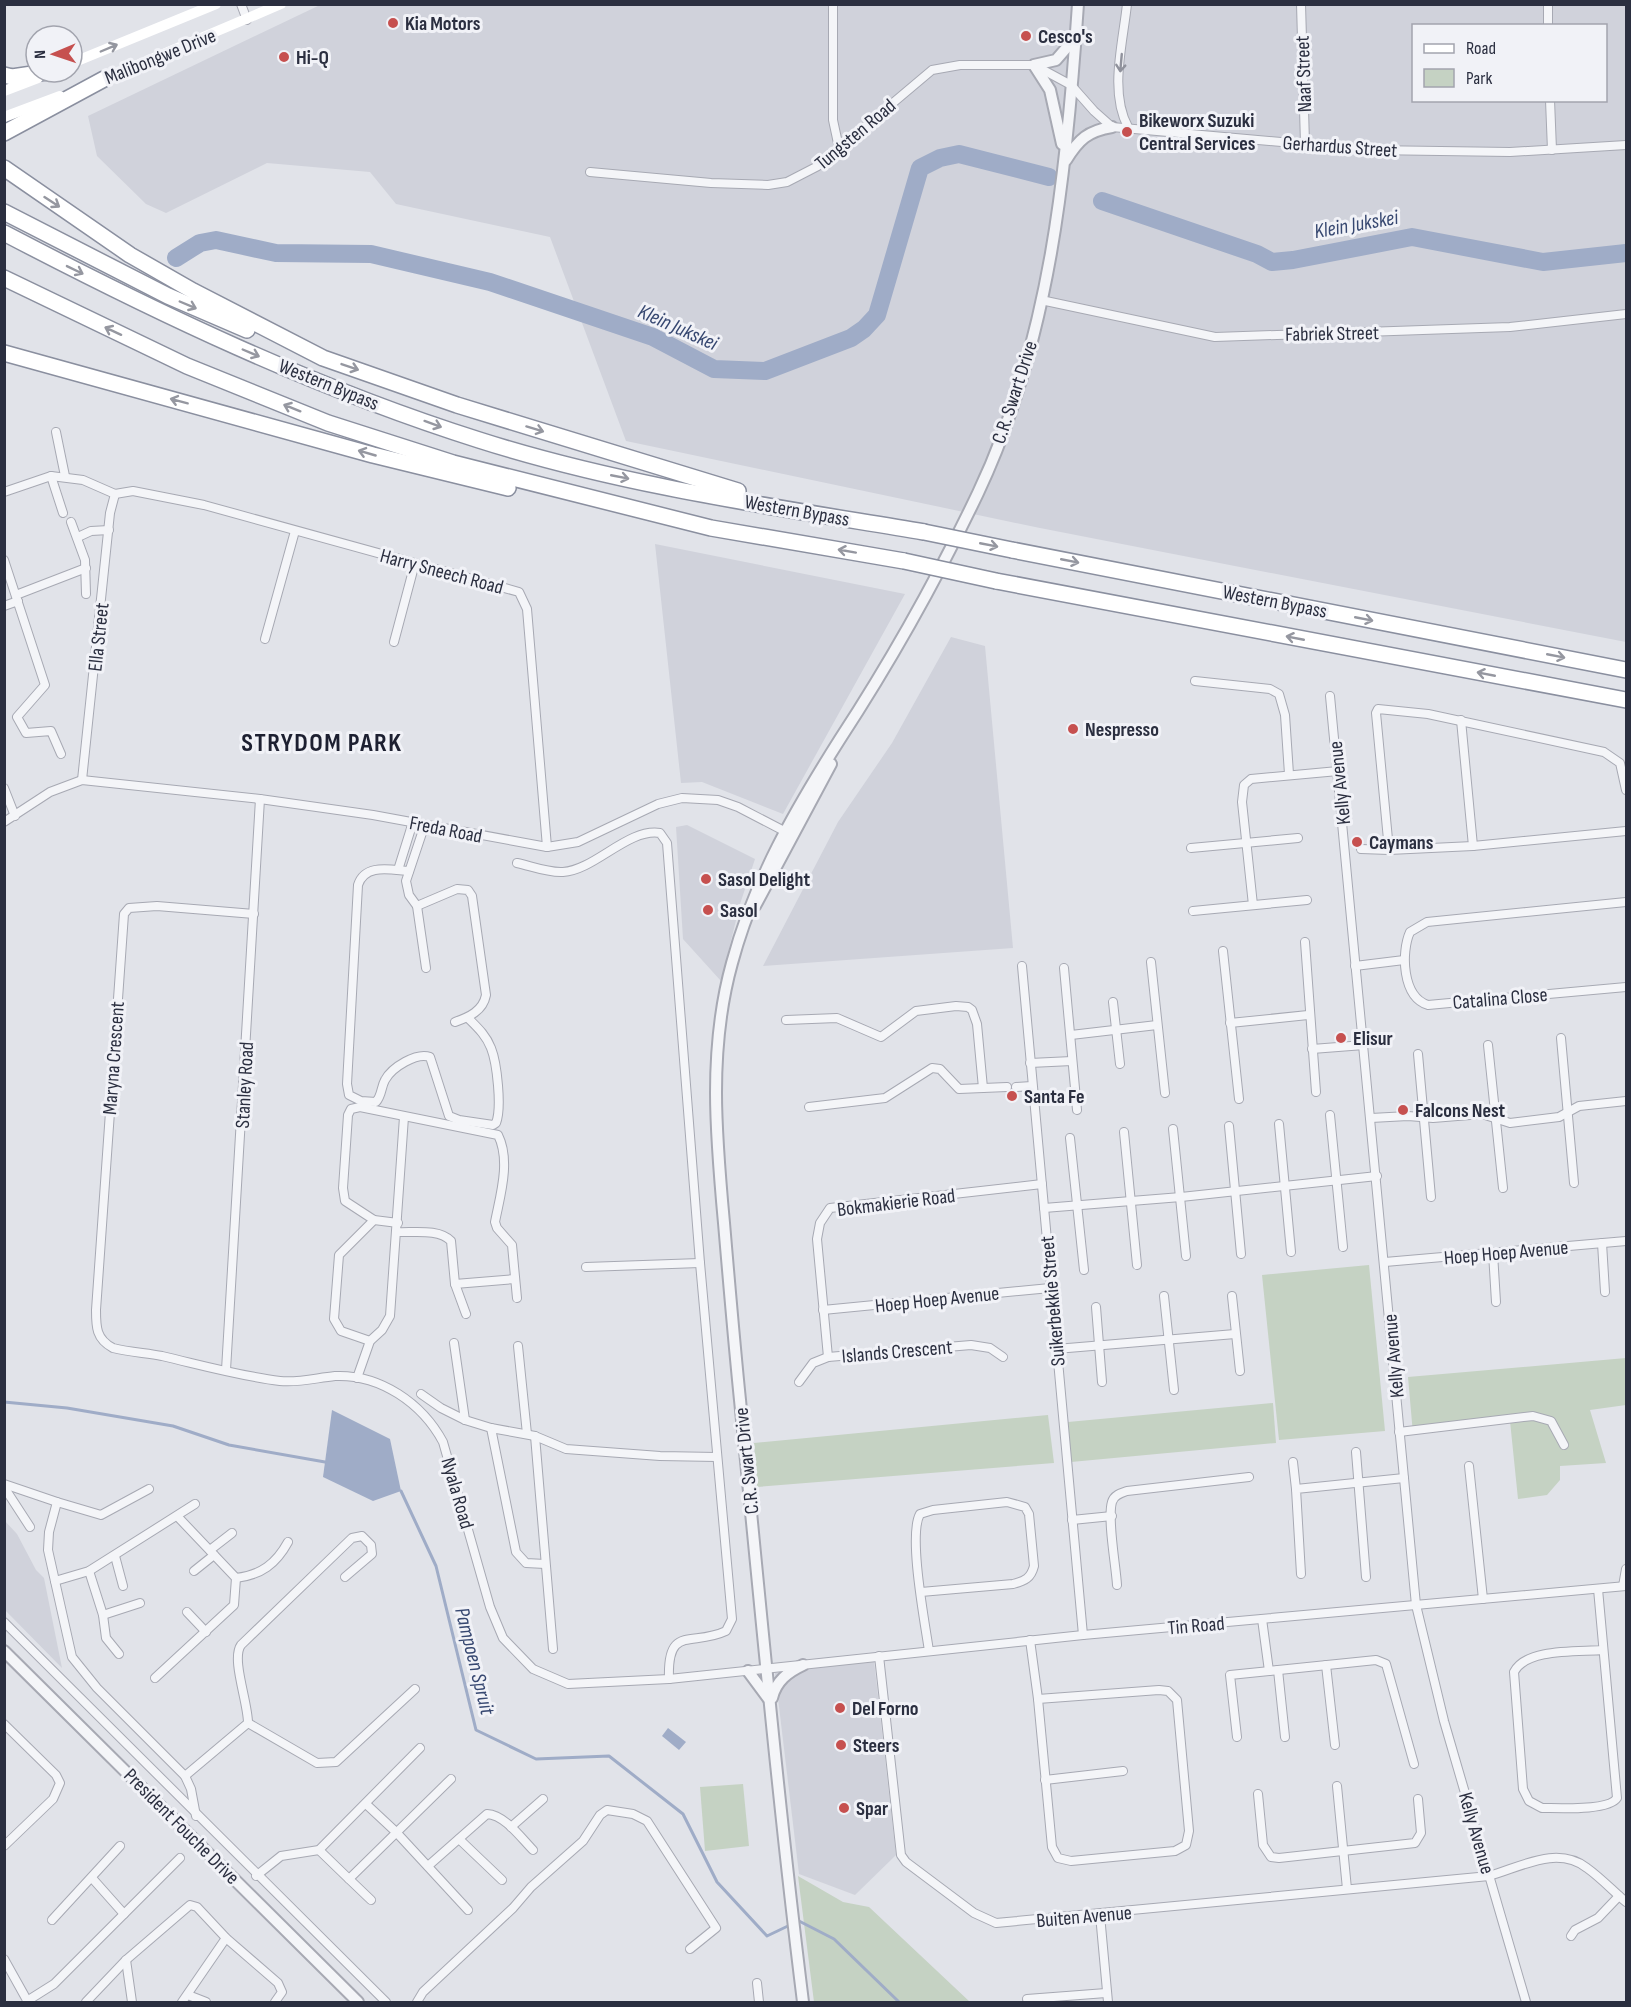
<svg xmlns="http://www.w3.org/2000/svg" width="1631" height="2007" viewBox="0 0 1631 2007" font-family="'Sofia Sans Condensed',sans-serif">
  <rect width="100%" height="100%" fill="#e1e3e9"/>
  <g fill="#d0d2db" fill-rule="evenodd">
    <path d="M320 5H1626V642L1040 528 626 441 550 237 396 204 370 172 267 163 166 213 146 204 97 156 88 116ZM1414 26H1606V100H1414Z"/>
    <polygon points="655,544 905,594 783,814 702,782 681,783"/>
    <polygon points="951,637 985,646 1013,948 763,966 838,822 892,743"/>
    <polygon points="687,825 755,859 740,904 721,981 683,939 676,827"/>
    <polygon points="4,1520 17,1534 36,1570 44,1578 62,1668 5,1610"/>
    <polygon points="874,1661 896,1855 855,1895 799,1874 775,1673"/>
  </g>
  <g fill="#c5d2c3">
    <polygon points="1369,1265 1385,1431 1279,1440 1262,1275"/>
    <polygon points="1626,1358 1626,1405 1590,1410 1606,1463 1560,1466 1560,1480 1547,1495 1518,1499 1510,1421 1413,1434 1408,1377"/>
    <polygon points="1273,1403 1276,1443 1071,1462 1068,1422"/>
    <polygon points="1048,1415 1054,1463 757,1487 754,1443"/>
    <polygon points="743,1784 749,1846 705,1851 700,1787"/>
    <polygon points="798,1876 843,1902 869,1907 970,2002 814,2002"/>
  </g>
  <g fill="#9facc7">
    <polygon points="332,1410 390,1439 401,1491 373,1501 323,1477"/>
    <polygon points="668,1728 686,1742 679,1750 662,1736"/>
  </g>
  <g fill="none" stroke-linecap="round" stroke-linejoin="round">
    <g stroke="#9facc7" stroke-width="3">
      <polyline points="4,1402 67,1408 173,1426 229,1445 325,1462"/>
      <polyline points="401,1491 436,1566 476,1730 536,1759 609,1756 683,1814 717,1882 767,1936 790,1925"/>
      <polyline points="796,1923 799,1921 834,1939 899,2002"/>
    </g>
    <g stroke="#9facc7" stroke-width="18">
      <polyline points="1102,201 1257,254 1272,262 1293,260 1412,237 1543,262 1626,253"/>
      <polyline points="176,258 200,243 216,240 276,253 371,254 490,282 653,337 714,369 765,371 851,338 864,329 877,315 920,168 940,158 959,154 1049,177"/>
    </g>
    <g stroke="#a7a9b3" stroke-width="10">
      <g id="minor">
        <polyline points="241,4 247,20"/>
        <polyline points="833,4 833,120 839,148"/>
        <path d="M1127 4C1123 43 1109 92 1128 127"/>
        <polyline points="1301,4 1305,144"/>
        <polyline points="1548,4 1548,26"/>
        <polyline points="1550,100 1552,150"/>
        <polyline points="590,172 711,183 768,185 787,182 818,166 932,70 960,65 1034,65 1071,85 1094,111 1112,127 1370,150 1510,152 1626,145"/>
        <polyline points="1041,300 1215,337 1510,327 1626,314"/>
        <polyline points="56,432 65,476"/>
        <polyline points="51,476 63,513"/>
        <polyline points="4,492 51,476 83,480 115,494"/>
        <polyline points="115,494 133,491 204,505 519,592 527,609 547,847"/>
        <polyline points="71,522 85,560 86,594"/>
        <polyline points="78,537 91,531 109,530"/>
        <polyline points="4,560 45,685 17,717 26,733 51,731 61,754"/>
        <polyline points="16,595 86,568"/>
        <polyline points="4,606 18,601"/>
        <polyline points="265,639 295,531"/>
        <polyline points="394,642 415,563"/>
        <polyline points="1195,681 1270,689 1279,694 1285,715 1289,774"/>
        <polyline points="1330,696 1416,1605 1444,1721 1526,2002"/>
        <polyline points="1461,720 1473,846"/>
        <polyline points="82,780 110,513 115,494"/>
        <polyline points="4,788 15,816"/>
        <polyline points="4,822 50,792 82,780 260,799 373,815 547,847 578,842 658,804 682,798 718,800 738,807 788,833"/>
        <polyline points="425,824 406,881 409,895 417,906 426,968"/>
        <polyline points="1191,848 1298,838"/>
        <polyline points="1361,849 1389,850 1473,846 1626,831"/>
        <polyline points="1389,850 1376,713 1378,709 1428,714 1604,752 1620,763 1626,790"/>
        <path d="M517 863C531 866 548 873 563 872 595 870 628 828 660 833L667 843 700 1263 732 1619 726 1631C692 1647 667 1624 669 1679"/>
        <polyline points="398,870 413,822"/>
        <path d="M409 871C391 870 365 863 358 885L347 1084 349 1095 361 1101 376 1102C382 1095 381 1087 385 1080 392 1067 417 1052 430 1057L449 1116 459 1120 493 1125 496 1123C502 1108 497 1063 491 1048 486 1035 477 1027 468 1018"/>
        <path d="M1626 902 1427 922 1410 932C1401 952 1402 997 1428 1005L1626 987"/>
        <polyline points="1253,905 1242,802 1244,785 1251,779 1338,771"/>
        <path d="M417 906 457 889 468 890 472 896 486 995C483 1011 469 1017 455 1022"/>
        <polyline points="1193,911 1307,900"/>
        <path d="M254 914 157 906 129 908 124 914 96 1310C96 1327 96 1339 113 1348 129 1352 146 1353 162 1356 201 1365 240 1376 280 1381 298 1383 316 1378 335 1376 380 1374 422 1403 443 1442L490 1607 503 1638 533 1669 568 1684 669 1679 1083 1635 1626 1586"/>
        <polyline points="1305,942 1316,1092"/>
        <polyline points="1223,951 1239,1099"/>
        <polyline points="1151,962 1165,1093"/>
        <polyline points="1022,966 1083,1635"/>
        <polyline points="1355,966 1404,960"/>
        <polyline points="1064,968 1077,1110"/>
        <polyline points="1113,1002 1120,1064"/>
        <polyline points="786,1020 837,1018 881,1037 916,1011 956,1006 968,1007 972,1010 977,1024 983,1088"/>
        <polyline points="1230,1023 1308,1015"/>
        <polyline points="1071,1035 1157,1025"/>
        <polyline points="1561,1038 1574,1183"/>
        <polyline points="1488,1045 1503,1188"/>
        <polyline points="1312,1049 1364,1045"/>
        <polyline points="1418,1054 1431,1197"/>
        <polyline points="1030,1063 1072,1061"/>
        <polyline points="1016,1087 1032,1086"/>
        <polyline points="809,1107 885,1098 932,1068 940,1069 959,1089 1007,1087"/>
        <polyline points="1330,1115 1343,1247"/>
        <polyline points="1371,1118 1408,1116 1433,1118 1482,1114 1510,1123 1559,1117 1579,1106 1626,1101"/>
        <polyline points="1279,1124 1291,1252"/>
        <polyline points="1229,1126 1241,1254"/>
        <polyline points="1173,1129 1186,1256"/>
        <polyline points="1124,1132 1137,1265"/>
        <polyline points="1070,1138 1084,1270"/>
        <polyline points="1044,1208 1181,1197 1377,1176"/>
        <path d="M398 1223 374 1220 345 1201 343 1188 348 1115 351 1109 360 1107 498 1135C511 1161 500 1196 495 1222L497 1228 512 1245 517 1298"/>
        <path d="M396 1232C412 1233 439 1228 451 1241L455 1284 466 1314"/>
        <polyline points="1602,1243 1605,1292"/>
        <polyline points="1493,1253 1496,1302"/>
        <polyline points="1385,1262 1626,1241"/>
        <polyline points="586,1267 700,1263"/>
        <polyline points="455,1284 515,1279"/>
        <polyline points="1164,1296 1174,1390"/>
        <polyline points="1232,1296 1240,1371"/>
        <polyline points="1096,1307 1102,1382"/>
        <polyline points="823,1310 1050,1288"/>
        <polyline points="370,1341 341,1331 334,1319 339,1255 374,1220"/>
        <polyline points="454,1343 465,1420"/>
        <polyline points="518,1346 527,1434"/>
        <polyline points="1056,1349 1235,1334"/>
        <polyline points="828,1357 817,1239 820,1223 830,1208 1042,1184"/>
        <polyline points="226,1370 260,799"/>
        <polyline points="357,1378 370,1341 382,1330 390,1316 404,1117"/>
        <polyline points="799,1382 813,1363 828,1357 971,1345 990,1348 1003,1357"/>
        <polyline points="421,1394 441,1408 465,1420 491,1428 535,1436 566,1449 660,1456 717,1457"/>
        <polyline points="491,1428 516,1552 526,1563 545,1564"/>
        <polyline points="1399,1432 1533,1416 1551,1421 1564,1445"/>
        <polyline points="535,1436 553,1649"/>
        <polyline points="1356,1452 1366,1577"/>
        <polyline points="1293,1462 1296,1489"/>
        <polyline points="1469,1466 1483,1599"/>
        <polyline points="4,1484 57,1502"/>
        <polyline points="4,1487 30,1527"/>
        <polyline points="149,1489 101,1515 57,1502 49,1532 48,1550 72,1657 97,1688 185,1776 191,1789 196,1816"/>
        <polyline points="1072,1520 1112,1516"/>
        <polyline points="210,1550 232,1533"/>
        <polyline points="115,1556 123,1586"/>
        <polyline points="89,1571 103,1615 106,1638 119,1654"/>
        <polyline points="194,1571 214,1555"/>
        <polyline points="1301,1574 1296,1489 1404,1478"/>
        <path d="M236 1578C261 1575 276 1564 288 1542"/>
        <polyline points="55,1581 89,1571 195,1504"/>
        <path d="M1117 1585C1116 1566 1107 1519 1112 1502 1114 1495 1121 1493 1127 1491L1249 1477"/>
        <polyline points="1623,1586 1626,1569"/>
        <path d="M1598 1589 1617 1798C1609 1811 1558 1808 1542 1808L1529 1801 1523 1789 1514 1672C1526 1648 1578 1652 1602 1650"/>
        <path d="M921 1592 1013 1584C1025 1581 1031 1578 1034 1566L1029 1514 1025 1507 1007 1502 933 1510 920 1514C908 1535 925 1623 929 1651"/>
        <polyline points="187,1612 206,1632"/>
        <polyline points="103,1615 140,1603"/>
        <polyline points="1262,1619 1269,1671"/>
        <polyline points="4,1622 386,2002"/>
        <polyline points="1030,1640 1038,1699"/>
        <path d="M879 1656 901 1855 906 1862 974 1913 996 1923 1489 1876C1521 1867 1557 1845 1587 1868 1601 1878 1613 1891 1626 1902"/>
        <polyline points="1326,1665 1335,1745"/>
        <polyline points="1278,1670 1285,1737"/>
        <polyline points="155,1678 234,1605 236,1578 178,1517"/>
        <polygon points="1159,1690 1168,1691 1177,1700 1189,1831 1186,1845 1175,1851 1071,1861 1058,1858 1052,1847 1038,1699"/>
        <polyline points="248,1723 317,1763 336,1762 415,1689"/>
        <polyline points="4,1724 56,1775 60,1783 53,1799 4,1846"/>
        <polyline points="1237,1737 1230,1675 1376,1660 1386,1664 1414,1764"/>
        <path d="M185 1776 248 1723C248 1702 231 1659 241 1645L352 1538 362 1536 371 1545 372 1554 345 1577"/>
        <polyline points="1045,1780 1123,1771"/>
        <polyline points="1337,1786 1347,1889"/>
        <polyline points="1258,1794 1263,1845 1271,1857 1279,1858 1415,1843 1421,1833 1418,1799"/>
        <polyline points="366,1804 396,1832 468,1910"/>
        <polyline points="511,1827 543,1799"/>
        <polyline points="459,1839 502,1880"/>
        <polyline points="319,1850 349,1879 451,1779"/>
        <path d="M428 1866 487 1814C505 1815 521 1838 533 1850"/>
        <polyline points="256,1876 281,1856 319,1850 420,1748"/>
        <polyline points="92,1878 124,1914"/>
        <polyline points="349,1879 371,1900"/>
        <polyline points="1100,1915 1108,2002"/>
        <polyline points="52,1920 120,1846"/>
        <polyline points="1571,1936 1575,1930 1598,1918 1619,1896"/>
        <polyline points="4,1959 28,2002"/>
        <polyline points="126,1960 132,2002"/>
        <polyline points="757,1983 759,2002"/>
        <polyline points="188,1995 206,2002"/>
        <polyline points="1027,1999 1106,1993"/>
        <polyline points="27,2001 54,1984 180,1858"/>
        <polyline points="86,2002 126,1960 190,1905 197,1907 226,1938 278,1983 282,1992 275,2002"/>
        <polyline points="182,2002 226,1938"/>
        <polyline points="417,2002 423,1992 513,1908 531,1887 583,1841 600,1815 607,1810 633,1814 647,1821 716,1928 690,1949"/>
      </g>
    </g>
    <g stroke="#a7a9b3" stroke-width="14">
      <g id="tertiary">
        <polyline points="1062,144 1050,90 1034,65 1056,60 1075,38"/>
        <path d="M1066 160C1079 139 1088 131 1112 127"/>
        <polyline points="755,906 831,764"/>
        <polyline points="4,1651 358,2002"/>
        <polyline points="748,1671 768,1698"/>
        <path d="M772 1698C776 1681 788 1672 803 1665"/>
        <path d="M803 2002C778 1802 760 1601 740 1400 734 1341 729 1282 724 1223 716 1136 708 1049 732 963 754 881 795 810 840 739 891 661 938 577 978 493 1050 341 1067 170 1078 4"/>
      </g>
    </g>
    <g stroke="#8a8f9f" stroke-width="18">
      <g id="motorway">
        <polyline points="4,75 12,77 46,72"/>
        <polyline points="4,133 104,79"/>
        <polyline points="4,168 130,255 193,291 323,358 457,405 738,491"/>
        <polyline points="4,212 168,296 247,330"/>
        <path d="M4 233C157 313 314 388 479 440 623 486 775 507 924 532"/>
        <polyline points="4,278 187,366 328,423 453,463 711,528 904,561"/>
        <polyline points="4,353 373,455 508,488"/>
        <polyline points="1012,550 1626,670"/>
        <polyline points="996,581 1626,700"/>
      </g>
    </g>
    <use href="#minor" stroke="#f4f5f8" stroke-width="8"/>
    <use href="#tertiary" stroke="#f4f5f8" stroke-width="10"/>
    <g stroke="#fff" stroke-width="10">
      <polyline points="72,63 216,4"/>
      <polyline points="97,82 281,4"/>
      <polyline points="4,91 38,78"/>
      <polyline points="4,117 60,96"/>
    </g>
    <use href="#motorway" stroke="#fff" stroke-width="15"/>
    <g stroke="#8a8f9f" stroke-width="18" stroke-linecap="butt">
      <g id="motorway-bridge">
        <polyline points="924,532 1012,550"/>
        <polyline points="904,561 996,581"/>
      </g>
    </g>
    <use href="#motorway-bridge" stroke="#fff" stroke-width="15"/>
  </g>
  <defs><path id="oneway-shaft" d="M-6 0H5M1.5-3L5.5 0L1.5 3" fill="none" stroke-width="1.6" stroke-linecap="round" stroke-linejoin="round" transform="scale(1.5)"/></defs>
  <g stroke="#9597a0">
    <use href="#oneway-shaft" transform="translate(109 48) rotate(-23)"/>
    <use href="#oneway-shaft" transform="translate(52 202) rotate(33)"/>
    <use href="#oneway-shaft" transform="translate(75 270) rotate(26)"/>
    <use href="#oneway-shaft" transform="translate(188 305) rotate(23)"/>
    <use href="#oneway-shaft" transform="translate(113 331) rotate(-155)"/>
    <use href="#oneway-shaft" transform="translate(251 353) rotate(23)"/>
    <use href="#oneway-shaft" transform="translate(350 367) rotate(19)"/>
    <use href="#oneway-shaft" transform="translate(179 401) rotate(-165)"/>
    <use href="#oneway-shaft" transform="translate(292 408) rotate(-158)"/>
    <use href="#oneway-shaft" transform="translate(433 424) rotate(20)"/>
    <use href="#oneway-shaft" transform="translate(535 429) rotate(17)"/>
    <use href="#oneway-shaft" transform="translate(367 453) rotate(-164)"/>
    <use href="#oneway-shaft" transform="translate(620 477) rotate(11)"/>
    <use href="#oneway-shaft" transform="translate(989 545) rotate(11)"/>
    <use href="#oneway-shaft" transform="translate(847 551) rotate(-170)"/>
    <use href="#oneway-shaft" transform="translate(1070 561) rotate(11)"/>
    <use href="#oneway-shaft" transform="translate(1364 619) rotate(11)"/>
    <use href="#oneway-shaft" transform="translate(1295 638) rotate(-169)"/>
    <use href="#oneway-shaft" transform="translate(1556 656) rotate(11)"/>
    <use href="#oneway-shaft" transform="translate(1486 674) rotate(-169)"/>
  </g>
  <use stroke="#90929c" href="#oneway-shaft" transform="translate(1121 63) rotate(95)"/>
  <g fill="#c6504f" stroke="#f1f2f7" stroke-width="2">
    <circle cx="393" cy="23" r="6"/>
    <circle cx="1026" cy="36" r="6"/>
    <circle cx="284" cy="57" r="6"/>
    <circle cx="1127" cy="132" r="6"/>
    <circle cx="1073" cy="729" r="6"/>
    <circle cx="1357" cy="842" r="6"/>
    <circle cx="706" cy="879" r="6"/>
    <circle cx="708" cy="910" r="6"/>
    <circle cx="1341" cy="1038" r="6"/>
    <circle cx="1012" cy="1096" r="6"/>
    <circle cx="1403" cy="1110" r="6"/>
    <circle cx="840" cy="1708" r="6"/>
    <circle cx="841" cy="1745" r="6"/>
    <circle cx="844" cy="1808" r="6"/>
  </g>
  <g text-anchor="middle" stroke-width="6" stroke-linejoin="round" paint-order="stroke">
    <g font-size="20" font-weight="bold" fill="#2b2f40" stroke="#f1f2f7" text-anchor="start">
      <text x="405" y="30">Kia Motors</text>
      <text x="1038" y="43">Cesco's</text>
      <text x="296" y="64">Hi-Q</text>
      <text x="1139" y="127">Bikeworx Suzuki<tspan x="1139" dy="23">Central Services</tspan></text>
      <text x="1085" y="736">Nespresso</text>
      <text x="1369" y="849">Caymans</text>
      <text x="718" y="886">Sasol Delight</text>
      <text x="720" y="917">Sasol</text>
      <text x="1353" y="1045">Elisur</text>
      <text x="1024" y="1103">Santa Fe</text>
      <text x="1415" y="1117">Falcons Nest</text>
      <text x="852" y="1715">Del Forno</text>
      <text x="853" y="1752">Steers</text>
      <text x="856" y="1815">Spar</text>
    </g>
    <g font-size="20" fill="#2b2f40" stroke="#f1f2f7">
      <text transform="translate(160 56) rotate(-22)" y="7">Malibongwe Drive</text>
      <text transform="translate(1303 74) rotate(-92)" y="7">Naaf Street</text>
      <text transform="translate(855 134) rotate(-40)" y="7">Tungsten Road</text>
      <text transform="translate(1340 146) rotate(4)" y="7">Gerhardus Street</text>
      <text transform="translate(1332 333) rotate(-1)" y="7">Fabriek Street</text>
      <text transform="translate(329 384) rotate(22)" y="7">Western Bypass</text>
      <text transform="translate(1014 392) rotate(-72)" y="7">C.R. Swart Drive</text>
      <text transform="translate(797 510) rotate(10)" y="7">Western Bypass</text>
      <text transform="translate(442 571) rotate(15)" y="7">Harry Sneech Road</text>
      <text transform="translate(1275 601) rotate(11)" y="7">Western Bypass</text>
      <text transform="translate(98 637) rotate(-84)" y="7">Ella Street</text>
      <text transform="translate(1339 783) rotate(-96)" y="7">Kelly Avenue</text>
      <text transform="translate(446 829) rotate(11)" y="7">Freda Road</text>
      <text transform="translate(1500 998) rotate(-5)" y="7">Catalina Close</text>
      <text transform="translate(113 1058) rotate(-86)" y="7">Maryna Crescent</text>
      <text transform="translate(244 1085) rotate(-87)" y="7">Stanley Road</text>
      <text transform="translate(896 1202) rotate(-7)" y="7">Bokmakierie Road</text>
      <text transform="translate(1506 1252) rotate(-5)" y="7">Hoep Hoep Avenue</text>
      <text transform="translate(937 1299) rotate(-6)" y="7">Hoep Hoep Avenue</text>
      <text transform="translate(1052 1301) rotate(-95)" y="7">Suikerbekkie Street</text>
      <text transform="translate(897 1351) rotate(-5)" y="7">Islands Crescent</text>
      <text transform="translate(1393 1356) rotate(-95)" y="7">Kelly Avenue</text>
      <text transform="translate(746 1461) rotate(-96)" y="7">C.R. Swart Drive</text>
      <text transform="translate(458 1493) rotate(74)" y="7">Nyala Road</text>
      <text transform="translate(1196 1625) rotate(-5)" y="7">Tin Road</text>
      <text transform="translate(182 1826) rotate(45)" y="7">President Fouche Drive</text>
      <text transform="translate(1477 1833) rotate(74)" y="7">Kelly Avenue</text>
      <text transform="translate(1084 1916) rotate(-5)" y="7">Buiten Avenue</text>
    </g>
    <g font-size="21" font-style="italic" fill="#374871" stroke="#f1f2f7">
      <text transform="translate(1356 224) rotate(-10)" y="7">Klein Jukskei</text>
      <text transform="translate(678 327) rotate(24)" y="7">Klein Jukskei</text>
      <text transform="translate(475 1661) rotate(76)" y="7">Pampoen Spruit</text>
    </g>
    <g font-size="26" font-weight="bold" letter-spacing="1.5" fill="#1d2031" stroke="#f1f2f7">
      <text x="322" y="751">STRYDOM PARK</text>
    </g>
  </g>
  <rect width="1631" height="2007" fill="none" stroke="#2b2f40" stroke-width="12"/>
  <rect x="1412" y="24" width="195" height="78" fill="#f1f2f7" stroke="#a2a4ae" stroke-width="1.5"/>
  <rect x="1424" y="44" width="30" height="9" fill="#ffffff" stroke="#a2a4ae" stroke-width="1.5"/>
  <text x="1466" y="54" font-size="18" fill="#2b2f40">Road</text>
  <rect x="1424" y="69" width="30" height="18" fill="#c5d2c3" stroke="#a2a4ae" stroke-width="1.5"/>
  <text x="1466" y="84" font-size="18" fill="#2b2f40">Park</text>
  <g transform="translate(54 54) rotate(268)"><circle r="28" fill="#f1f2f7" stroke="#a2a4ae" stroke-width="1.5"/>
  <path d="M0-4.5L10 22L0 15L-10 22Z" fill="#c6504f"/>
  <text y="-9" font-size="16" font-weight="bold" text-anchor="middle" fill="#2b2f40">N</text>
  </g>
</svg>
